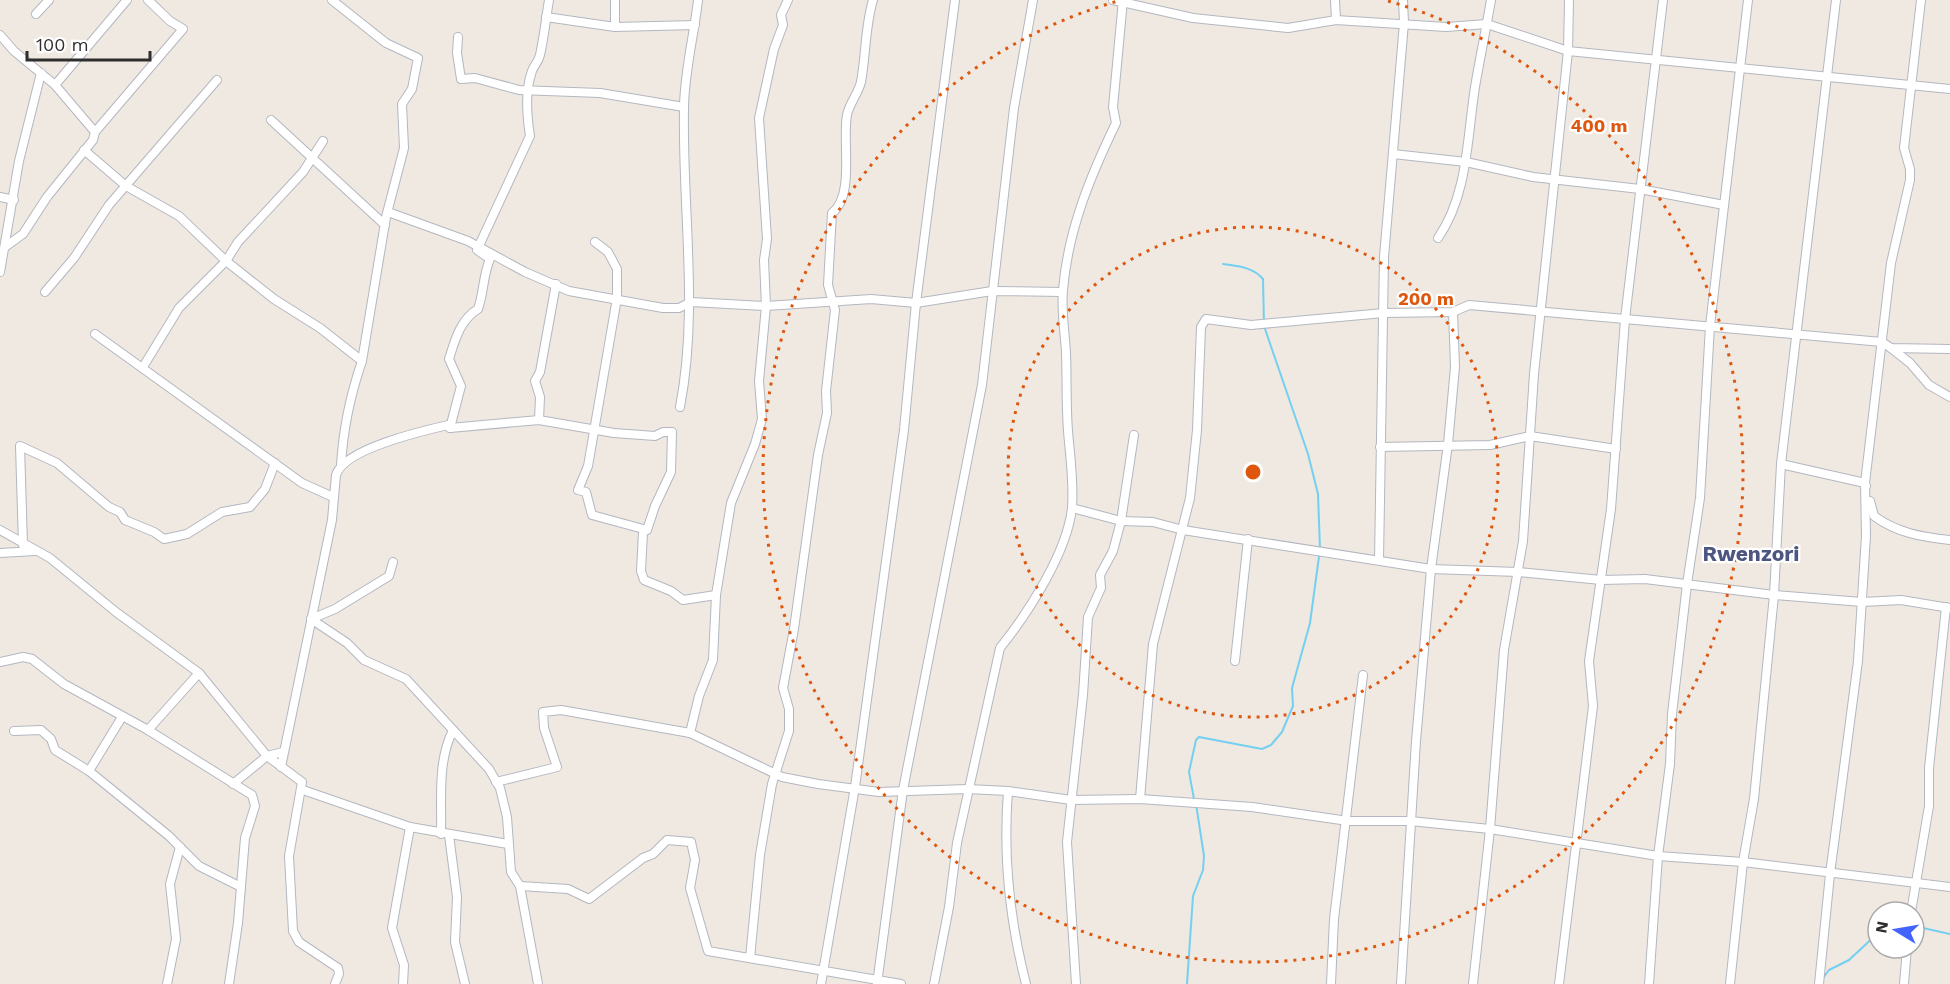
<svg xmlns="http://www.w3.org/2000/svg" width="1950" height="984" viewBox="0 0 1950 984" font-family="'Work Sans',sans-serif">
  <rect width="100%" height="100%" fill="#efe9e1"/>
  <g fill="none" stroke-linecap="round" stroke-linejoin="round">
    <g stroke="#75cff0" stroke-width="2">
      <path d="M1194 799 1189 772 1196 740 1199 737 1262 749 1271 745 1282 732 1293 706 1292 688 1310 623 1320 549 1318 494 1308 454 1264 326 1263 279C1253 267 1237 266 1223 264"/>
      <polyline points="1914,926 1950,934"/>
      <polyline points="1823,978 1829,970 1849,960 1878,933"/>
      <polyline points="1187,984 1193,896 1203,870 1204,856 1196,804"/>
    </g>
    <g stroke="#b4b7c1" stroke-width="10">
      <g id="minor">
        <path d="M332 0 386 43 418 58 412 89 402 104 404 148 386 217 362 361C350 396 343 429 341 466"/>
        <polyline points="1113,0 1193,18 1288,28 1336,20 1446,27 1487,24 1568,51 1950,89"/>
        <polyline points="1335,0 1336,20"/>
        <polyline points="36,14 49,0"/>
        <polyline points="546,17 615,27 695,25"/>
        <polyline points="615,27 615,0"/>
        <polyline points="0,35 14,51 55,85 95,132 183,29 170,21 148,0"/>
        <polyline points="458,37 457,53 461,79 475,78 519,90 600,93 684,107"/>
        <polyline points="55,85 127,0"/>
        <polyline points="271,120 385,225"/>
        <polyline points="84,150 126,186 179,216 226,261 274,299 320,328 362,361"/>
        <polyline points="1393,154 1466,162 1533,177 1640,189 1724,205"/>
        <polyline points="0,197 14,200"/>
        <polyline points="388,212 468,241 525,272 569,291 663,308 679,308 691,302 766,306 871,299 916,303 992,291 1062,292"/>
        <path d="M1438 238C1468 195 1467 138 1475 87 1480 58 1486 29 1491 0"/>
        <polyline points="595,242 608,252 617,269 617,298 588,466 578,490 586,492 592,515 647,530 643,532 641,571 644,580 671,591 683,600 716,595"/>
        <polyline points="5,247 23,234 47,197 93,140 95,132"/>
        <polyline points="0,272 19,161 41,73"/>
        <polyline points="45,292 74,258 109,205 217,80"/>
        <polyline points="95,334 302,483 333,497"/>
        <polyline points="1891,348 1910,363 1929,385 1950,397"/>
        <polyline points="143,367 179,308 226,261 238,242 303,172 323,141"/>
        <path d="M680 407C699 308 682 209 684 109 684 73 694 36 698 0"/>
        <polyline points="539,420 540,397 535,381 540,372 556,284"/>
        <path d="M450 428 461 386 449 359C455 340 460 320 478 309 484 292 483 275 490 259L477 250 530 136C527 117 525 90 532 71 534 65 538 63 540 55 544 37 546 18 549 0"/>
        <polyline points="1380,447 1490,445 1530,436 1616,449"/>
        <polyline points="1781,464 1865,483 1866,486"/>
        <path d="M1870 501 1874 516C1897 533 1922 537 1950 540"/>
        <polyline points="1072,508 1121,521 1153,522 1183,530 1431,569 1518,572 1601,580 1645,579 1774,595 1862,602 1901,600 1950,608"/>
        <polyline points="0,530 50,558 116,612 199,673 267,756 302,782 289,856 293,931 299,942 338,968 339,974 335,984"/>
        <polyline points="23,545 20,446 57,463 109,507 120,512 125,520 154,532 164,539 187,534 222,512 250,507 265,489 275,463"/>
        <polyline points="0,553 35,551"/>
        <polyline points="1379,560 1384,257 1404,23 1403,0"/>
        <polyline points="311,619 347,643 364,660 406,679 489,769 500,788 507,817 511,872 520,886 538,984"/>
        <polyline points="311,619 335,609 389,576 393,562"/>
        <polyline points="1235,661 1248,539"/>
        <polyline points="0,662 23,657 32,659 64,684 148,730 252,795 255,806 245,838 238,923 229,984"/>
        <polyline points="122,717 89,771 169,836 199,866 241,887"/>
        <polyline points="148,730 199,673"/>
        <polyline points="14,731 41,730 51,739 55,750 89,771"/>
        <polyline points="690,733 699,696 713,660 716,595 731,503 755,444 762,419 759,381 766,306 764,260 767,239 759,118 774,49 783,25 781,15 788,0"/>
        <path d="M281 767 332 520 336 475C344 449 422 431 448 425L450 428 539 420 614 433 655 436 663 432H672L671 472 655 506 647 530"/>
        <polyline points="496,782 557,767 544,728 543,712 561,710 690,733 782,777 818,784 879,792 968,789 1008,791 1071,800 1140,799 1252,807 1348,821 1410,821 1490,829 1658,856 1743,862 1950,887"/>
        <polyline points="233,784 267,756 283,752"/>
        <polyline points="303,790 410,827 508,844"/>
        <path d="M1008 791C1003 855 1010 922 1026 984"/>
        <polyline points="1140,799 1153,644 1190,498 1197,430 1201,327 1206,319 1251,325 1384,313 1453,312 1469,305 1882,342 1891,348 1950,349"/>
        <path d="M441 834C442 799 437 762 453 730"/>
        <polyline points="449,835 457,897 455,942 465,984"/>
        <polyline points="520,886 568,889 589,899 643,858 653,854 667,840 691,842 695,860 690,888 708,951 901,984"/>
        <polyline points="1911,912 1929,806 1929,768 1946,607"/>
        <path d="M750 958 760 855 772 784 789 731V709L783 688 794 629 818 455 827 413 826 391 835 310 828 285 832 213C855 196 842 140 847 115 849 104 858 94 861 82 866 55 865 26 873 0"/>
        <polyline points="167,984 176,939 170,884 180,847"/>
        <polyline points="403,984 404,965 392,928 410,827"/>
        <polyline points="821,984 855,787 904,430 916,303 955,0"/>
        <polyline points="877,984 903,790 982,385 1014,108 1033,0"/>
        <path d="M934 984 949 907 957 843 1000 648C1028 613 1067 553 1072 508 1074 482 1070 456 1068 431 1066 405 1067 379 1066 353 1065 333 1061 310 1063 290 1068 230 1090 177 1116 123L1113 107 1123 0"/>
        <polyline points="1076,984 1067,842 1083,695 1088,617 1101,588 1100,575 1113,551 1121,521 1134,435"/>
        <polyline points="1331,984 1334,919 1363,675"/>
        <polyline points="1401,984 1416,741 1431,569 1448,444 1455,367 1453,312"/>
        <polyline points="1473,984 1490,829 1504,650 1523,541 1534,374 1568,51 1569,0"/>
        <polyline points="1559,984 1593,706 1589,661 1611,509 1625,319 1663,0"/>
        <polyline points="1649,984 1658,856 1670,764 1672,714 1687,584 1700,498 1710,326 1748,0"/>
        <polyline points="1730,984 1743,862 1754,799 1774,595 1781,464 1836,0"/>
        <polyline points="1819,984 1830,874 1858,661 1866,536 1865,483 1891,263 1910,180 1910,169 1904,148 1921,0"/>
        <polyline points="1904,984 1907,948"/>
      </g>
    </g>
    <use href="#minor" stroke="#fff" stroke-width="8"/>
  </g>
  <g fill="none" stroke="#df570e" stroke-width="3" stroke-dasharray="3 6">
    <circle cx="1253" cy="472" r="245"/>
    <path d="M1388 1A490 490 0 1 1 1118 1"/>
  </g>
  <g text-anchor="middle" stroke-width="4.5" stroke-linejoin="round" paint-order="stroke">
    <g font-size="21" font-weight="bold" fill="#4d5680" stroke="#fff">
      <text x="1751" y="561">Rwenzori</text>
    </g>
  </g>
  <circle cx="1253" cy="472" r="9" fill="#df570e" stroke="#fff" stroke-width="3"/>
  <g font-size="18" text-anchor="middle" font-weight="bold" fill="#df570e" stroke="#fff" stroke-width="4.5" stroke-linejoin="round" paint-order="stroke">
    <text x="1599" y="132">400 m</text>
    <text x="1426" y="305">200 m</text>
  </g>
  <g transform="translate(1896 930) rotate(281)"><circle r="28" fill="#ffffff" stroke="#ababab" stroke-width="1.5"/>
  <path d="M0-4.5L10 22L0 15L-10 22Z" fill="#4264fb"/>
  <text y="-9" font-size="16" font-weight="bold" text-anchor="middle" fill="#2e2e2e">N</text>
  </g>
  <path d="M27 51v9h123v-9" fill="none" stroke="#2e2e2e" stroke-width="3"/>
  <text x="36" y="51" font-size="18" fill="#2e2e2e" stroke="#ffffff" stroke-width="4.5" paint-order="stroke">100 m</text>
</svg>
